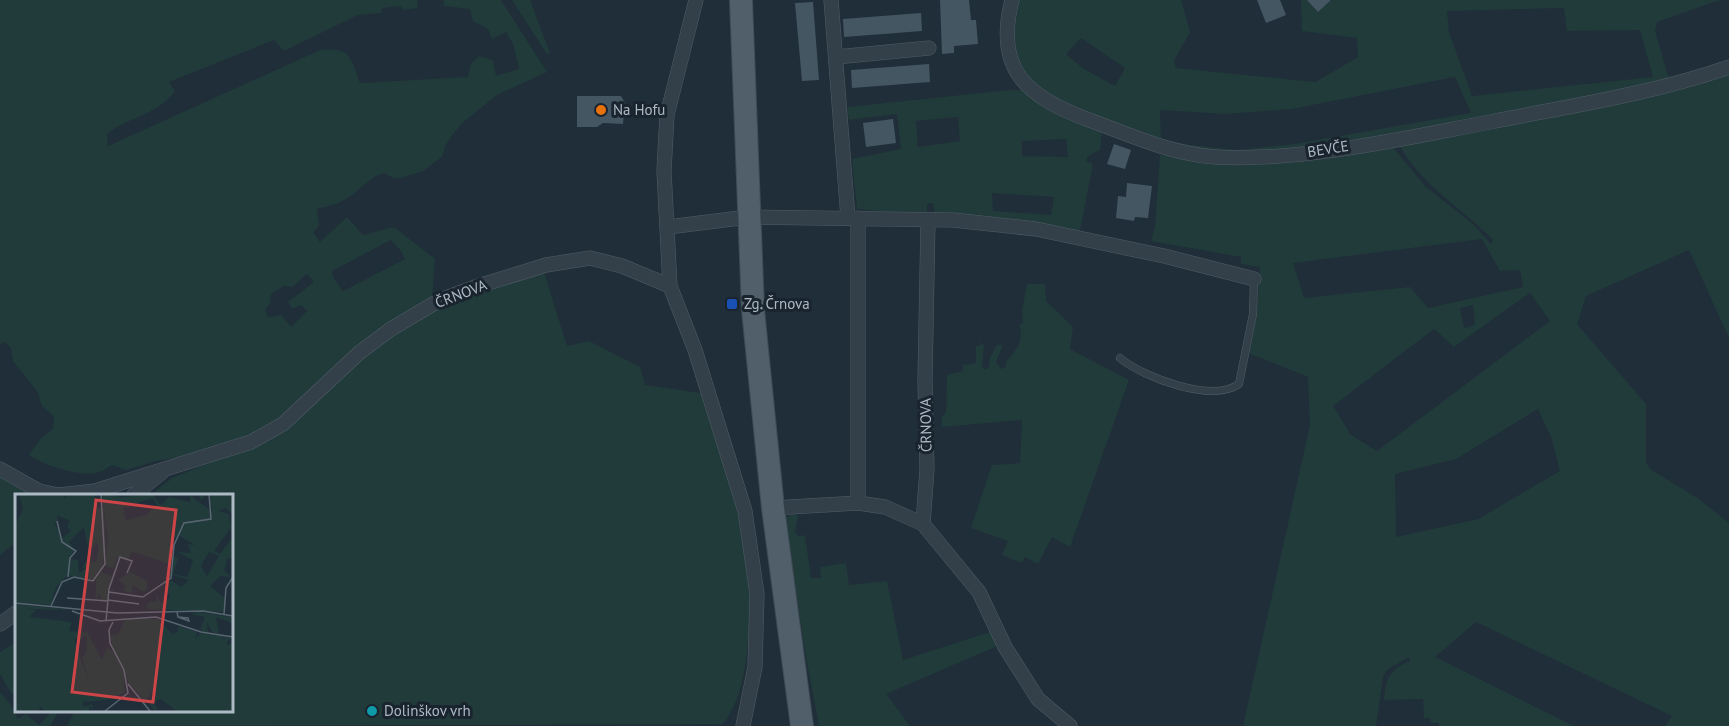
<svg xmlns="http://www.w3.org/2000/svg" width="1729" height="726" viewBox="0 0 1729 726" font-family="'PT Sans',sans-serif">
  <rect width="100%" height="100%" fill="#1f2e39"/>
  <g fill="#213a3a" fill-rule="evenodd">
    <path d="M0 0H417L418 8 403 10 401 6 382 8 381 13 358 15 284 51 274 40 169 82 175 91C157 115 129 117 107 134L108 146 320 50C350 47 351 57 360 83L468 77 471 64 479 56 493 60 496 76 519 69 513 44 506 32 492 39 488 29 473 21 470 9 443 6 444 0H501L547 72 497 95 461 124 446 144 442 157 423 171 401 178H394L384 173C371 176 363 187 352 195 341 203 330 206 317 209L319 226 313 232 320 242 347 217 363 235 394 227 435 259 432 299 263 430 204 453 156 461 126 470 112 465C108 467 104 471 99 472 82 478 43 465 29 455L41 438 53 429 54 417 42 406 37 391 13 361 11 348 4 342 0 345ZM391 240 401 251 405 259 343 291 333 277 332 271ZM307 274 314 282 288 302 292 309 301 305 307 311 291 327 281 315 268 317 265 309 270 304 271 294 284 286 292 287Z"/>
    <polygon points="512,0 530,0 550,53 547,54"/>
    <path d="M1018 0H1181L1190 32 1174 61 1176 68 1315 82 1358 57 1357 38 1302 31 1301 0H1309L1318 10 1332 0H1720L1657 22 1655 31 1670 82 1433 128 1294 150 1223 153 1161 142 1142 131C1125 133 1109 124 1094 117 1032 93 1004 69 1018 0ZM1564 8 1567 31 1640 30 1653 77 1472 96 1449 32 1447 11ZM1081 38 1125 68 1115 86 1084 69 1066 54ZM1455 77 1471 113 1294 144 1238 150 1190 145 1161 139 1160 110 1225 114 1292 109Z"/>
    <path d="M1729 71V338L1689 250 1586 296 1577 324 1646 404V462L1650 469 1699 499 1729 523V726H1665L1672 716 1476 622 1435 657 1574 726H1439V723H1431L1430 718H1424L1423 699 1384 700C1385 679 1390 669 1410 661L1409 657 1387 670 1383 677 1376 726H1243L1310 425 1308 377 1248 353 1257 310 1260 267 1241 264V257L1151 241 1155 227 1160 155 1392 146 1426 187 1473 224 1491 244 1493 240C1463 209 1421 185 1400 146ZM1482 239 1500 271 1520 270 1523 287 1428 308 1410 287 1304 298 1293 263ZM1530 293 1550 321 1377 451 1351 435 1333 406 1434 329 1454 347ZM1473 305 1475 325 1464 328 1460 308ZM1538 409 1551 437 1560 471 1478 519 1396 537 1395 474 1456 459Z"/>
    <path d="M1010 90H1022L1102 130 1100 150 1088 156 1086 161 1093 164 1080 231 935 214 933 203 927 204V213L922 215 857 209 852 159 901 149 897 114 849 120 847 107ZM958 117 960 141 918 147 916 121ZM1066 139 1068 157 1022 156V141ZM992 193 1054 197 1051 215 993 211Z"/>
    <path d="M544 272 567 346 589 341 640 367 645 385 701 393C729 481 760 557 747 652 743 681 741 699 723 724L67 726 75 710H231V495H151L172 478 277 435 355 361 437 306Z"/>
    <path d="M1027 284H1045L1046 301 1073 327 1070 349 1129 380 1070 547 1052 537 1038 564 1025 557 1022 563 1002 555 1008 541 971 528 992 465 1020 463 1022 420 942 427V417L946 412 947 375 963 371V365L976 363V346H980V342L984 346 982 366 985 370 989 367 990 357 997 345H1003L996 362 1001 369 1006 367V362C1016 350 1025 340 1019 324L1023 323 1022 310Z"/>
    <polygon points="0,476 20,489 36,495 16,495 16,543 0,555"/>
    <polygon points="794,512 798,517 795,532 799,536 805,535 811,578 821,578 820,567 846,563 849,585 887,581 903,660 993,631 1000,645 886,694 910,726 819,726 806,657 785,519"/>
    <polygon points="16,642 16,693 11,693 0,674 0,652"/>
    <polygon points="0,692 11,705 18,719 26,714 39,725 53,710 59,710 51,726 0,726"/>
  </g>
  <g fill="#455663">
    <polygon points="940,0 969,0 971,20 976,20 978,44 954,46 954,53 942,54"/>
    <polygon points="1257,0 1280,0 1286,15 1266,23"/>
    <polygon points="1307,0 1331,0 1318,12"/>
    <polygon points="813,2 819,80 802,81 795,3"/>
    <polygon points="921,13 922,31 844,37 843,19"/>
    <polygon points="929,64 930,82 852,88 851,70"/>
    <polygon points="577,96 621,96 625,103 623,124 603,123 597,127 577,127"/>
    <polygon points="893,119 896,143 866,147 863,123"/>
    <polygon points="1114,144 1131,150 1125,169 1107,164"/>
    <polygon points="1127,183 1152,186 1148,218 1135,217 1134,221 1116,218 1118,196 1126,197"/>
  </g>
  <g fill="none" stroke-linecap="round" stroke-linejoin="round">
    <g stroke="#505d67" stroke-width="8">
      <path id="service" d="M1120 358C1144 378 1212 403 1239 384L1253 314 1254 279"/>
    </g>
    <g stroke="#505d67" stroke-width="15">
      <g id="minor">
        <polyline points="696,0 667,115 664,171 670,286 695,350 745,511 757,594 755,667 743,726"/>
        <polyline points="831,0 848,218"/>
        <path d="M1012 0C994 70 1027 97 1089 120 1130 135 1171 154 1215 157 1301 162 1405 138 1490 122 1570 106 1651 94 1729 67"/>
        <polyline points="836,57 929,48"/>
        <polyline points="668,227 748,217 953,220 1036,229 1164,256 1254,279"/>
        <polyline points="0,469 39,491 58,495"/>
        <polyline points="59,495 95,491 251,442 283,424 359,353 391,329 440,300 475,287 546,265 590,258 622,266 670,286"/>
        <polyline points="134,495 162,472"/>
        <polyline points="858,503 858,218"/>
        <polyline points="773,508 858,503 885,507 923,524 979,592 1005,647 1038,699 1070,726"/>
        <polyline points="923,524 927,469 925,380 928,221"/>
        <polyline points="0,624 16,613"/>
      </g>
    </g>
    <g stroke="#3f4b56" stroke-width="24">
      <polyline id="primary" points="741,0 753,310 773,508 802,726"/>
    </g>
    <use href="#service" stroke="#33404a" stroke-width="7"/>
    <use href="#minor" stroke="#33404a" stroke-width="14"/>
    <use href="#primary" stroke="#515f6a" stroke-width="22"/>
  </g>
  <circle fill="#e8710a" stroke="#19242e" stroke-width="2" cx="601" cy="110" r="6"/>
  <rect fill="#1a4fb4" stroke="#19242e" stroke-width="2" x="726" y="298" width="12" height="12" rx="3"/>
  <circle fill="#0f9aa8" stroke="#19242e" stroke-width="2" cx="372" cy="711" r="6"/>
  <g text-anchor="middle" stroke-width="6" stroke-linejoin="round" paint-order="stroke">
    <g font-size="15" fill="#adbac6" stroke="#19242e" text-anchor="start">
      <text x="613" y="115">Na Hofu</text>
      <text x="744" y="309">Zg. Črnova</text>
      <text x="384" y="716">Dolinškov vrh</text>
    </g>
    <g font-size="15" fill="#adbac6" stroke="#19242e">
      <text transform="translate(1328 149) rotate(-9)" y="5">BEVČE</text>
      <text transform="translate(461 294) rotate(-21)" y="5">ČRNOVA</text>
      <text transform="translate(926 425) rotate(-91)" y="5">ČRNOVA</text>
    </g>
  </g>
  <g transform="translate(15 494)">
    <rect width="218" height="218" fill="#1f2e39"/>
    <path d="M4 0H47L50 4 54 0H79L82 14H89L91 57 87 74 78 86 53 81 41 93 35 111 0 108V31L8 15ZM42 21 55 27 52 33 56 37 48 44 39 29H43ZM69 33 72 51 78 54 81 48 84 53 81 68 71 67 67 74 72 73 64 79 63 66 56 65V71L55 62 60 56 54 48ZM87 0 107 3 140 0 141 7 148 0 142 7 146 11 154 3 175 8V0L183 8 186 5 182 0H192L184 8 197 17 195 0H217V20L211 14 203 17 214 20 217 38 215 35 199 57 205 60 217 44V65L213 64 209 76 216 83 205 82 195 92 210 104 208 118 131 115 134 108 142 107 140 97 146 109 155 104 151 91 156 86 166 93 174 86 157 81 158 71 122 59 117 58 113 65 102 64 99 74 90 72 93 45ZM137 4 142 11 131 21 111 26 108 14ZM163 41 180 51 173 50 176 59 162 58 178 66 172 83 158 80 163 64 158 62 154 50ZM194 58 204 62 192 82 186 72ZM86 78 97 82 92 106H86L85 100 80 106 81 86ZM115 78 132 87V95L129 98 118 91 117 99 111 98 108 94 111 92 103 86ZM0 110 56 116 12 115 21 116 14 123 57 128 54 137 70 138 63 143 72 138 87 166 92 153 99 159 95 142 103 140 110 126 119 124 143 125 157 140 163 138V132L182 138 180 146 185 139 208 142 209 146 210 143 217 144 212 147V151L217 150V217H162L145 205 137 209 143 214 140 217 133 208 138 204 136 201 139 202 137 197 130 208 113 188 109 173 101 162 109 178V199L92 206 68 208V213L77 210 79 217 75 212 74 217H30L25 212 24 217H0ZM68 142H72L71 159 67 163 74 188 60 148V145L63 143 64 149ZM182 118 217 123V129L201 123 204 140 197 138 192 128 193 139 185 136 190 123 176 120Z" fill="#213a3a" fill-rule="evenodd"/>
    <path fill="none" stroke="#586671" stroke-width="1.5" d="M42 27 47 48 61 57 55 64 53 83M94 98 128 103M128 103 156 84 159 51 169 29 196 25 194 0M52 104 93 107M93 106 124 110M0 109 102 119 188 117 218 122M36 112 47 88 59 83 78 87 90 70 86 0M57 117 85 127 141 123 186 138 218 143M162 118 163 123 173 124 174 127 163 123M209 120 211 94 218 83M91 127 94 95 105 63 117 67 112 79M113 190 135 217M90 217 113 199 109 176 95 149 94 136 98 128"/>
    <path fill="#ce4548" fill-opacity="0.15" stroke="#ce4548" stroke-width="3" d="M81 6 161 16 138 208 57 198Z"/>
    <rect width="218" height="218" fill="none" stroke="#adbac6" stroke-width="3"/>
  </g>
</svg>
